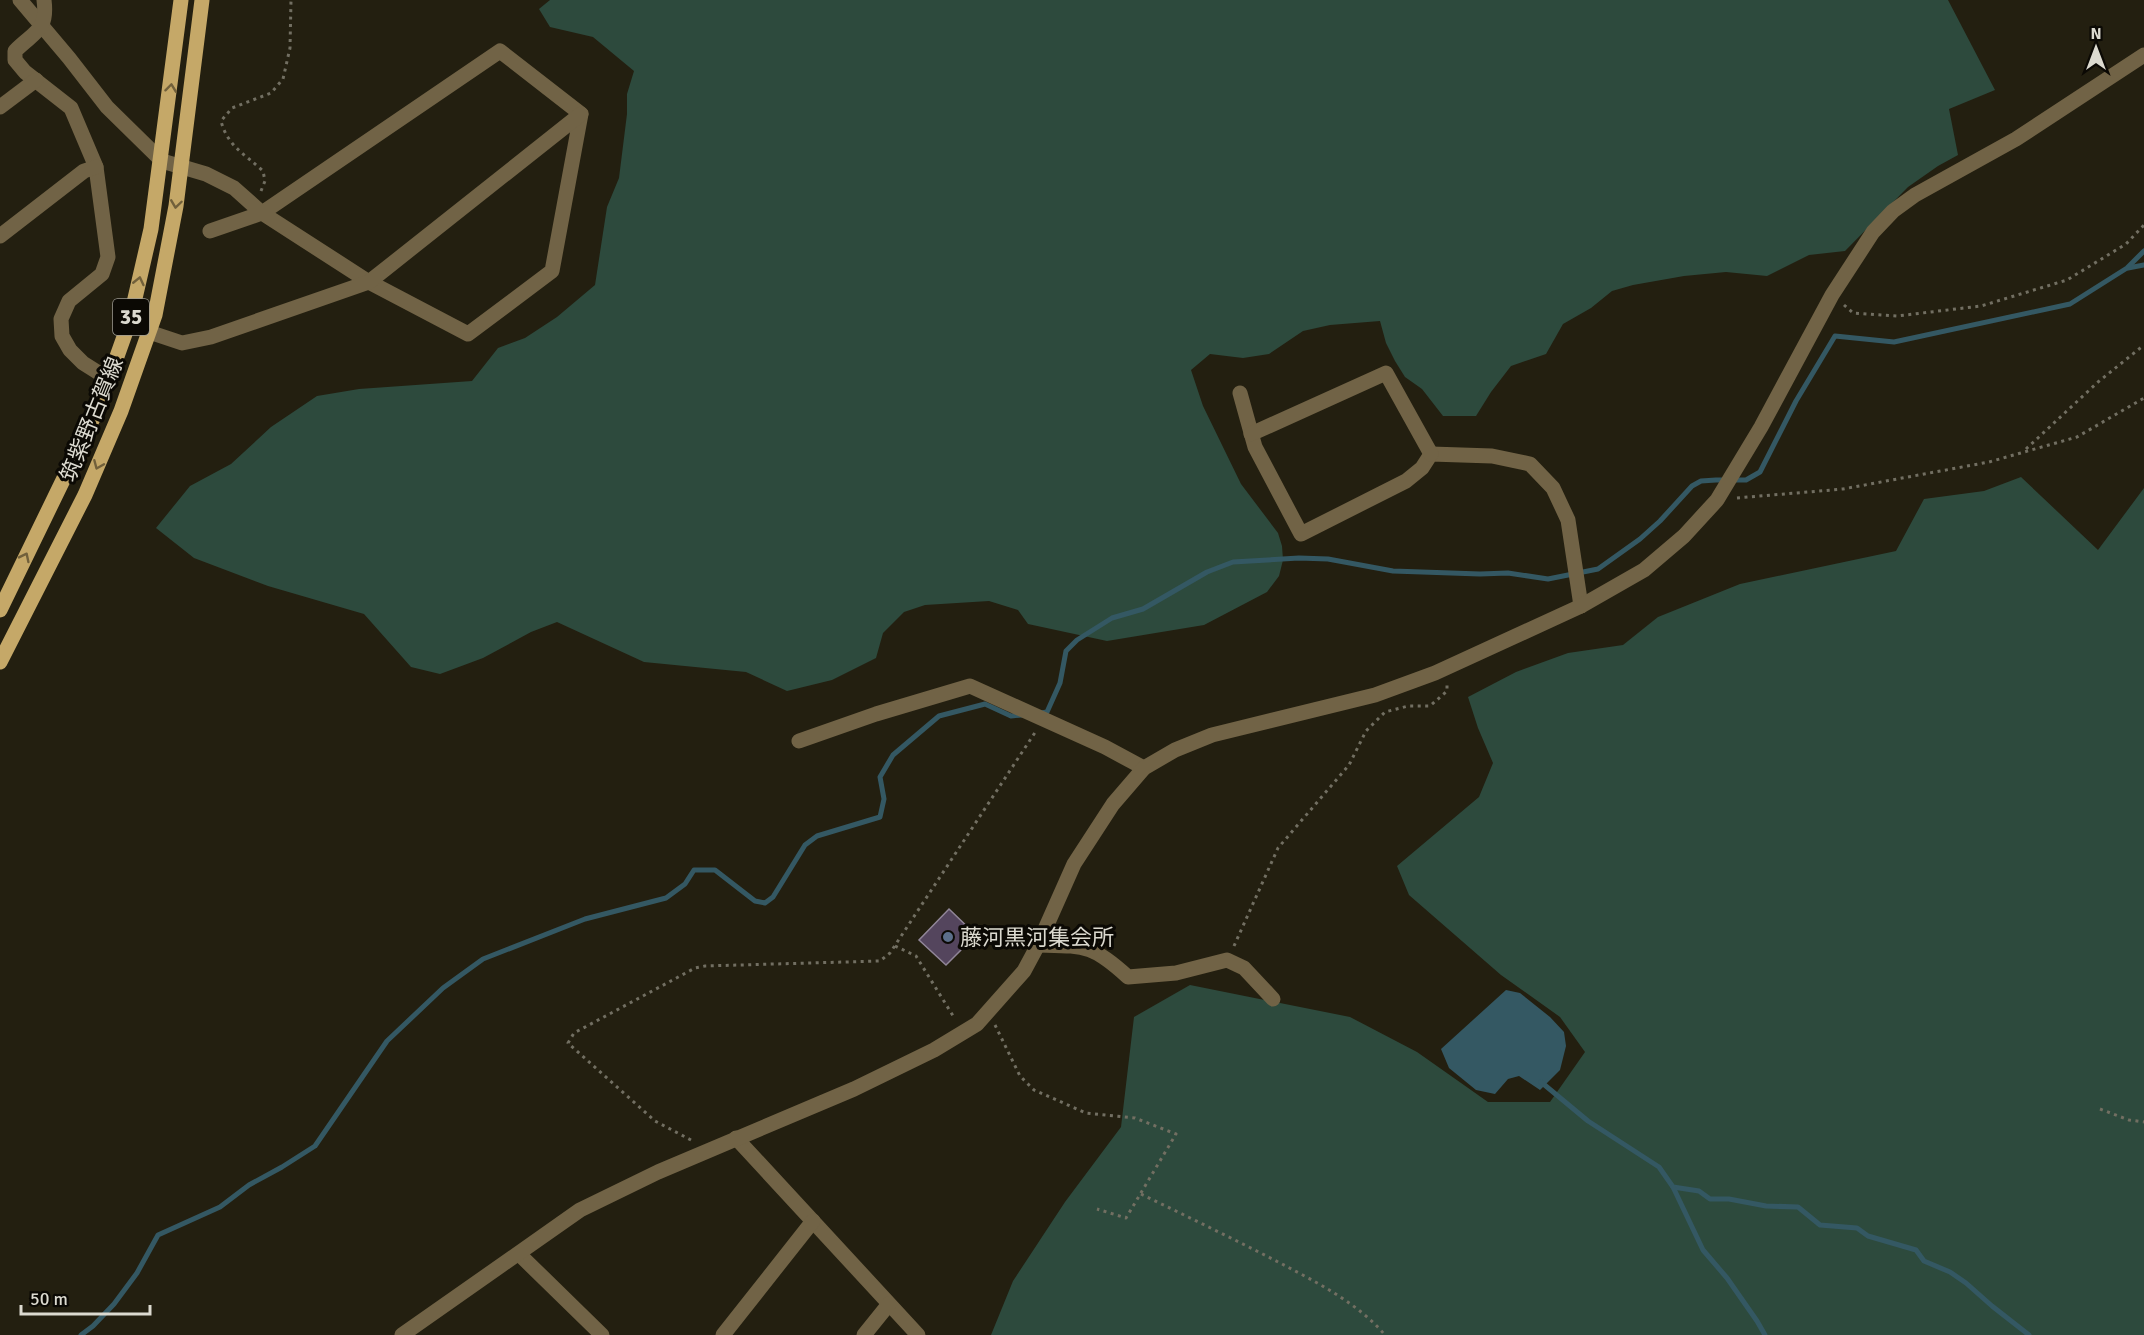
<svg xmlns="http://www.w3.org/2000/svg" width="2144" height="1335" viewBox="0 0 2144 1335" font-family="Signika,'Noto Sans JP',sans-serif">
  <rect width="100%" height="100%" fill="#231f10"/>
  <g fill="#2d4a3d">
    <polygon points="550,0 1948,0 1995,90 1949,109 1958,155 1938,166 1908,187 1845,251 1809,255 1767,276 1726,272 1684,276 1633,285 1612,291 1591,308 1563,324 1546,354 1511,366 1491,392 1476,416 1443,416 1422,389 1405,377 1395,361 1386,343 1380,321 1330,325 1303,331 1269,354 1243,358 1210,354 1191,370 1203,406 1241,484 1278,533 1282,546 1283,560 1279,576 1267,592 1204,625 1107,641 1028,624 1018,610 989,601 925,605 904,612 883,633 876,658 832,680 787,691 746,672 644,662 557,622 531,632 483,658 440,674 411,667 364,614 268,586 194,558 156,528 190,486 231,464 271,427 317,396 359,389 472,381 498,348 525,338 557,317 595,285 607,207 619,178 627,114 627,94 634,71 593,37 550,27 539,9"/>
    <polygon points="2021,477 2098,550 2144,488 2144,1335 991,1335 1013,1281 1065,1202 1121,1127 1134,1017 1190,985 1350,1017 1417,1052 1488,1102 1550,1102 1585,1052 1560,1017 1501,975 1409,895 1397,866 1479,797 1493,763 1478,728 1468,697 1516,672 1568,653 1623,645 1658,617 1740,584 1896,551 1924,499 1984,491"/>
  </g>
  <polygon fill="#345863" points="1506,990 1520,993 1550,1017 1564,1032 1566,1046 1560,1070 1540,1090 1519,1076 1508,1079 1495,1094 1476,1090 1449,1068 1441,1049"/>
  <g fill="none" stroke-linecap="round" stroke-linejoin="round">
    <g stroke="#345863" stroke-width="5">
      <polyline points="2128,268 2144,265"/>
      <polyline points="1041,713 1047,712 1060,683 1066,651 1077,640 1112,618 1143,609 1207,572 1233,562 1299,558 1328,559 1393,571 1480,574 1508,573 1548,579 1598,569 1640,539 1660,521 1692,486 1701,481 1716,480 1746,480 1760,472 1796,401 1835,336 1894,342 2070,304 2127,268 2144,251"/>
      <polyline points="1541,1082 1588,1121 1659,1167 1673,1187 1699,1191 1710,1199 1729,1199 1766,1206 1798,1207 1820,1225 1857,1228 1868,1236 1916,1250 1924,1261 1950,1272 1966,1283 1992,1306 2029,1335"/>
      <polyline points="1673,1187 1703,1250 1727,1278 1757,1321 1765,1335"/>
      <polyline points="81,1335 93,1326 114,1304 137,1273 158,1235 220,1207 249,1185 282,1167 315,1146 387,1041 443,988 483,959 585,919 666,898 685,884 694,870 715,870 755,901 765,903 773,897 805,845 817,836 880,817 884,799 880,777 893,755 939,716 985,704 1011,716 1022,715"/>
    </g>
  </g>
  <polygon fill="#54455d" stroke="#918698" stroke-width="1.5" points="949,909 976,935 946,965 919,940"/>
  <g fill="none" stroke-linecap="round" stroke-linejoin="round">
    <g stroke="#726f62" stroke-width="3" stroke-dasharray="3 4.5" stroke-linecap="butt">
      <path d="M261 191 265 181 263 171C245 154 228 147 221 121L232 108 271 93 283 79 290 48 291 0"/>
      <polyline points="1844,305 1853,313 1897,316 1981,306 2067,280 2126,244 2144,225"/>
      <polyline points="2026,449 2098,382 2144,345"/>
      <polyline points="1737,498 1843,489 1989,462 2077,437 2144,398"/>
      <polyline points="895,946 916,956 955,1019"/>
      <polyline points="1234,946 1278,848 1349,765 1366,731 1385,712 1408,706 1430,706 1447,691 1447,684"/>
      <polyline points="995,1025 1020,1076 1034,1090 1086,1113 1135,1118 1176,1134 1126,1218 1097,1209"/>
      <polyline points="2100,1109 2129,1120 2144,1122"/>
      <polyline points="691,1140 655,1121 568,1043 574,1033 695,968 705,966 880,961 890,953 1036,731"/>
      <path d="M1141 1194C1188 1217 1236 1240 1282 1264 1318 1283 1359 1304 1385 1335"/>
    </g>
    <g stroke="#716346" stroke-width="15">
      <polyline points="20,0 69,58 107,107 162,161 206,174 234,188 262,213 369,282 468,334 552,271 581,114 500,51 262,213 210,231"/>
      <path d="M44 0C48 31 35 31 15 51V60L25 72 71 108 96 167 108 257 102 274 69 301 61 319 62 336 70 350 83 363 110 380"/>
      <polyline points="0,107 36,80"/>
      <polyline points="0,236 84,171 96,167"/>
      <polyline points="149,332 182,343 211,337 369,282 581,114"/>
      <polyline points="1240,393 1255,447 1301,534 1406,481 1422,468 1431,454 1492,456 1530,464 1553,488 1568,520 1581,606"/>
      <polyline points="1251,434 1386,373 1431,454"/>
      <polyline points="799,741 876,714 970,686 1105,747 1144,768"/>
      <path d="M1038 945C1085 946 1092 944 1128 977L1176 973 1227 960 1244 968 1273 999"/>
      <polyline points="736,1138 918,1335"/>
      <polyline points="519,1254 602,1335"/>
      <polyline points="402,1335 580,1210 658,1172 854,1089 934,1050 977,1024 1024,971 1038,945 1074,864 1113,804 1144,768 1175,750 1212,735 1375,695 1435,673 1581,606 1644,570 1684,536 1717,500 1761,427 1832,295 1873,232 1893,211 1915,195 2016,139 2144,55"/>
      <polyline points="723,1335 813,1221"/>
      <polyline points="864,1335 889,1304"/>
    </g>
    <g stroke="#c5a868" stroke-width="15">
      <polyline points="0,610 100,404 130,320 151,229 181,0"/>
      <polyline points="0,662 85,495 121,411 155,315 176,206 202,0"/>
    </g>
  </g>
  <defs><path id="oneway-chevron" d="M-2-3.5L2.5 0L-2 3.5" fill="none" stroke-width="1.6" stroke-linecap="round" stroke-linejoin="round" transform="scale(1.5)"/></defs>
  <g stroke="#71603b">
    <use href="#oneway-chevron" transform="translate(171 88) rotate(-83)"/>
    <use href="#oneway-chevron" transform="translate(176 204) rotate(98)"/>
    <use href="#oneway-chevron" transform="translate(139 281) rotate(-77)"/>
    <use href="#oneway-chevron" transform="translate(98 465) rotate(113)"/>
    <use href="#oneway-chevron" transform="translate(25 557) rotate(-64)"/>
  </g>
  <circle fill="#5c6f8a" stroke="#0b0904" stroke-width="2" cx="948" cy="937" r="6"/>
  <g text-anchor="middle" stroke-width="6" stroke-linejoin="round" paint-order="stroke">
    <rect fill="#0b0904" stroke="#9d9b93" stroke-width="1.5" x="113" y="299" width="36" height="36" rx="4.5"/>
    <g font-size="21" font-weight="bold" fill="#dcdad0">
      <text x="131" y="324">35</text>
    </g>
    <g font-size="22" fill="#dcdad0" stroke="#0b0904">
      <text transform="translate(91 419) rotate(-68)" y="8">筑紫野古賀線</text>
    </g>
    <g font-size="22" fill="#dcdad0" stroke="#0b0904" text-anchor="start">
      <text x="960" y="945">藤河黒河集会所</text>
    </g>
  </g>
  <g transform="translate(2096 48)" stroke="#0b0904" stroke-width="4.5" paint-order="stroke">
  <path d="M0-4.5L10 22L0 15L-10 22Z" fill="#dcdad0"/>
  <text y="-9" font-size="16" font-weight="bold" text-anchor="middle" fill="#dcdad0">N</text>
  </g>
  <path d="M21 1305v9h129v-9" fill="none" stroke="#dcdad0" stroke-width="3"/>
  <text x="30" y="1305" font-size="18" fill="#dcdad0" stroke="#0b0904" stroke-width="4.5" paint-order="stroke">50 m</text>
</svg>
